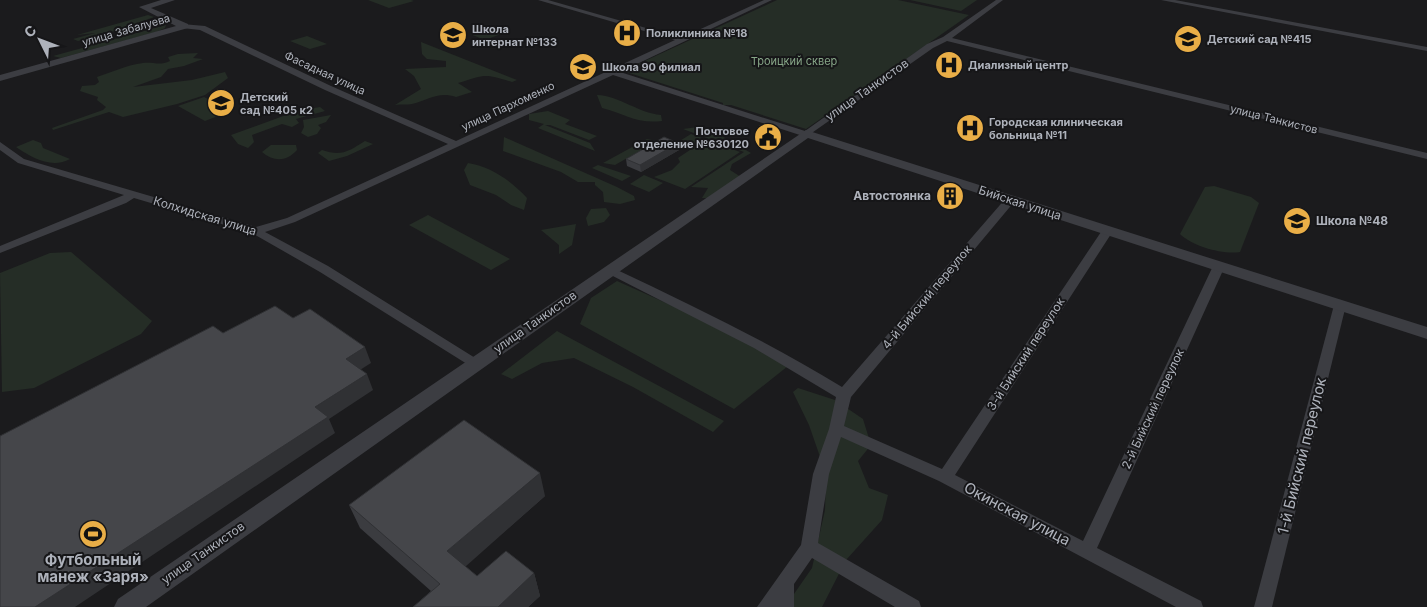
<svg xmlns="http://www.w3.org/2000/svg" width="1427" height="607" viewBox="0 0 1427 607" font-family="Inter,sans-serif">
  <rect width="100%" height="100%" fill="#1b1b1d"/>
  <g fill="#252d26">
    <polygon points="368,0 411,0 414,1 389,8"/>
    <polygon points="777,0 898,0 969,15 806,129 731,105 723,105 723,103 623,71"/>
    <polygon points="910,0 977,0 961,11"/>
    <polygon points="148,15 154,17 119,30 78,41 73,39 95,33 77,35"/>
    <polygon points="166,25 165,28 156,32 61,58 53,56"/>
    <polygon points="495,26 509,31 485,40 470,34"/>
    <polygon points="307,36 327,44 310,49 290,41"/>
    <path d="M421 42 517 80 512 82C482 73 486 75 458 83L472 92 456 97C438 91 429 100 412 104 407 105 401 104 395 105L421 89 414 76 405 69 446 67V61L427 59 422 54Z"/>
    <path d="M198 53 193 58 203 59 184 66 168 69 161 77 133 87 192 80 225 72 228 78 205 95 177 104 123 117 109 112 53 130 52 128 103 110 106 107 97 100 98 97 80 91 82 86 95 85 99 82 97 77C112 72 127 65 143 63 154 62 160 66 170 61L168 57 178 54Z"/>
    <path d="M597 95C620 96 638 113 661 115L662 121C637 124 625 114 602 108Z"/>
    <polygon points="204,97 231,111 205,121 178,106"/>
    <polygon points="320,107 325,111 296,119 299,123 292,127 282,124 252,135 254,142 248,148 238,144 231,135 297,111"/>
    <polygon points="548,111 570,120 565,124 597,136 589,140 550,125 545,125 590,143 595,151 538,128 544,124 529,120 529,114"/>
    <polygon points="331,115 326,122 318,125 321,128 317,134 308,137 301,133 304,127 303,120"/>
    <polygon points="698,127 720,135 751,153 732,164 730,170 741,177 710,198 702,198 708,188 691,187 744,152 683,129"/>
    <polygon points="691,134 740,152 685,189 654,177 672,170 680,162 678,158 690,150 678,145 678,142"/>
    <polygon points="504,137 617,187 634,196 635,200 620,204 604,202 603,192 595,185 595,182 578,182 561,172 503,151"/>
    <polygon points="647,139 657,141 615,165 603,163"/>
    <path d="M33 140 41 143 43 148 70 159C52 169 32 158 16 147Z"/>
    <path d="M365 141 373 144 347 156 329 161 318 153 322 150C341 157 349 151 365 141Z"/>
    <path d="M271 145H296L297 150C286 162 274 162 262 152Z"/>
    <path d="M468 163C492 167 511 181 527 198L524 210 511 205 496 195 470 185 464 170Z"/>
    <polygon points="598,165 631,176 622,181 592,168"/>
    <polygon points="644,175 663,183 649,192 630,184"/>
    <path d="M1214 186 1251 197 1259 203 1240 252C1223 255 1192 246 1180 234L1205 187Z"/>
    <polygon points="606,208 610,215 604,222 588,226 586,218 591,209"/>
    <polygon points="428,215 510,259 491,270 409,225"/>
    <polygon points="576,224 572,245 559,254 559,245 541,230"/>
    <polygon points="71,252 152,321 141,334 34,388 2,392 0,273 50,253"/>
    <polygon points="617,281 713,324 788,366 734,409 580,324 591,298"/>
    <polygon points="557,331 724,421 713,432 633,387 574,358 542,363 512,379 501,374"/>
    <polygon points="798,388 835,400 863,419 871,445 858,461 869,488 888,495 882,520 846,560 822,607 785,607 812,568 825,510 826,474 809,425 793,392"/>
  </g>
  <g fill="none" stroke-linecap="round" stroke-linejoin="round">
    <g fill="#3c3d42" fill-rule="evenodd">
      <polygon points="538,0 548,0 681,38 764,0 772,0 620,72 805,131 927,44 943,37 996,0 1003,0 952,38 1427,153 1427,159 947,41 933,48 806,137 613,75 295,222 265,232 328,266 480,361 482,364 480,367 475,369 320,272 252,233 134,198 126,203 0,253 0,246 124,195 18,163 0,150 0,142 24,159 256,227 287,218 448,144 325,90 200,30 182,28 182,24 205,26 331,86 456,141 675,40"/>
      <polygon points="1161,0 1175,0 1427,47 1427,51"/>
      <path d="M1010 197 1014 198V202L851 397 844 426 942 469 1103 229H1111L1113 231 955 475 1083 541 1213 266 1215 264H1223L1225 266 1097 548 1201 601 1203 607H1176L939 481 841 437 829 474 818 543 919 601 921 607H895L812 558 794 584V607H757L801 545 813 474 829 429 836 397 754 348 603 271 605 268H613C691 305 769 342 842 387L1006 198Z"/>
      <polygon points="1340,301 1346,305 1272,607 1254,607 1334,305"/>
    </g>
    <g fill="#3c3d42" fill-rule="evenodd">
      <polygon points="161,0 175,0 151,8 188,24 188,28 0,81 0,75 176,26 139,7"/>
      <polygon points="806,130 1427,327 1427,339 808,138 146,607 114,607 118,599"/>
    </g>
  </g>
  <g fill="#3b3c40">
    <polygon points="678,143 679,150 641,172 627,166 626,159"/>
    <polygon points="545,496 465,566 477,576 534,573 540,596 528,607 413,607 431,591 360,528 349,505"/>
  </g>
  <g fill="#303134">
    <polygon points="678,143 679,150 641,172 640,165"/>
    <polygon points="365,347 371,363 352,375 346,359"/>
    <polygon points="367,374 373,390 329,419 335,433 75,607 35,607 315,407"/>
    <polygon points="540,473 545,496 456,575 447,551"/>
    <polygon points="534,573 540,596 528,607 498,607"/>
  </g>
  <g fill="#45464a" stroke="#303134">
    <polygon points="664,137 678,143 640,165 626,159"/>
    <polygon points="275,306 293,318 310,309 365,347 346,359 367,374 315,407 328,417 35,607 0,607 0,436 213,326 223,333"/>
    <polygon points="464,420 540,473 447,551 477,576 506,551 534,573 498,607 413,607 440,584 349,505"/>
  </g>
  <defs>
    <g id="hospital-disc" transform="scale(1.4375)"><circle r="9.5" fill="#e9ae47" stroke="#161618"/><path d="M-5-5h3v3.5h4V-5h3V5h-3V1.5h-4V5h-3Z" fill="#111"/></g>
    <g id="school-disc" transform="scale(1.4375)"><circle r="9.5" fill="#e9ae47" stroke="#161618"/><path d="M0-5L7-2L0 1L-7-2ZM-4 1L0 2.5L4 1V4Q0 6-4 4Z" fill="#111"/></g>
    <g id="civic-disc" transform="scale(1.4375)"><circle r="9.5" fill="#e9ae47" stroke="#161618"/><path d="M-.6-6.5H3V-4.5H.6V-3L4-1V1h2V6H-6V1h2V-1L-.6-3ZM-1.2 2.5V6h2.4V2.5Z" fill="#111"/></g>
    <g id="building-disc" transform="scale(1.4375)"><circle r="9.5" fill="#e9ae47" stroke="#161618"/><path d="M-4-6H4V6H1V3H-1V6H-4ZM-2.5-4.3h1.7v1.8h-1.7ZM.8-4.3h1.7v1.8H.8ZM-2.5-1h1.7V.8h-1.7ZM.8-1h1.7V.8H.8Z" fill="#111"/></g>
    <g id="stadium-disc" transform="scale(1.4375)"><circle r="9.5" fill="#e9ae47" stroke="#161618"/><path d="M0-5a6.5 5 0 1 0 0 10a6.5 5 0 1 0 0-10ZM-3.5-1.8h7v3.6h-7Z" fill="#111"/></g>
  </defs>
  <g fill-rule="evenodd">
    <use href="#hospital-disc" x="627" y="33"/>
    <use href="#school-disc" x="453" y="35"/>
    <use href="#school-disc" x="1188" y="39"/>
    <use href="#hospital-disc" x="949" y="65"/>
    <use href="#school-disc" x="583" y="67"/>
    <use href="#school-disc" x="221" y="103"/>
    <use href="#hospital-disc" x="970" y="128"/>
    <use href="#civic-disc" x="768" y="137"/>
    <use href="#building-disc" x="950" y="196"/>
    <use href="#school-disc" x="1297" y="221"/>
    <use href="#stadium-disc" x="93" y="534"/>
  </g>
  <g text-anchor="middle" stroke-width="4" stroke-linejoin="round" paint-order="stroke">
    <g font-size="11" font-weight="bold" fill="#aeb2bb" stroke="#161618" text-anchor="start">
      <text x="472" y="33">Школа<tspan x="472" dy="13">интернат №133</tspan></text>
      <text x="646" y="37">Поликлиника №18</text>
      <text x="1207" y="43">Детский сад №415</text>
      <text x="968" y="69">Диализный центр</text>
      <text x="602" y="71">Школа 90 филиал</text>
      <text x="240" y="101">Детский<tspan x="240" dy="13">сад №405 к2</tspan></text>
      <text x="989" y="126">Городская клиническая<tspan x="989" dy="13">больница №11</tspan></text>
      <text x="749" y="135" text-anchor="end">Почтовое<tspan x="749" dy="13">отделение №630120</tspan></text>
    </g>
    <g font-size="11" fill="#aeb2bb" stroke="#161618">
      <text transform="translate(126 30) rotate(-16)" y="4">улица Забалуева</text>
      <text transform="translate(325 73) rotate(25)" y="4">Фасадная улица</text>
      <text transform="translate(508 106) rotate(-25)" y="4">улица Пархоменко</text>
      <text transform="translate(1274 119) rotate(14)" y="4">улица Танкистов</text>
    </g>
    <g font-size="11" fill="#86a587" stroke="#161618">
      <text x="794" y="65">Троицкий сквер</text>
    </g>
    <g font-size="12" fill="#aeb2bb" stroke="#161618">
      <text transform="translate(867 90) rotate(-35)" y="4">улица Танкистов</text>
      <text transform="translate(1020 203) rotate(18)" y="4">Бийская улица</text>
      <text transform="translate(205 216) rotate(17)" y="4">Колхидская улица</text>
      <text transform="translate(927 297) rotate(-50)" y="4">4-й Бийский переулок</text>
      <text transform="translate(535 322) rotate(-35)" y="4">улица Танкистов</text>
      <text transform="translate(1026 354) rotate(-57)" y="4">3-й Бийский переулок</text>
      <text transform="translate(1153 409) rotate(-65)" y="4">2-й Бийский переулок</text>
      <text transform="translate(203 553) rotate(-35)" y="4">улица Танкистов</text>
    </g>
    <g font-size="12" font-weight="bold" fill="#aeb2bb" stroke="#161618" text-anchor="end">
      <text x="931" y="200">Автостоянка</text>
      <text x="1316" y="225" text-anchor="start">Школа №48</text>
    </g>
    <g font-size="15" fill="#aeb2bb" stroke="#161618">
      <text transform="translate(1302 456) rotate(-76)" y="5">1-й Бийский переулок</text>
      <text transform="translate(1017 514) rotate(28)" y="5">Окинская улица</text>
    </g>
    <g font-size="15" font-weight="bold" fill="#aeb2bb" stroke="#161618">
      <text x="93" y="565">Футбольный<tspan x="93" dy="17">манеж «Заря»</tspan></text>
    </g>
  </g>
  <g transform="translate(40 40) rotate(312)" stroke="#161618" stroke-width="4" paint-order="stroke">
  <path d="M0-4L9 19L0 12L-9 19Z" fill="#aeb2bb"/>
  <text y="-8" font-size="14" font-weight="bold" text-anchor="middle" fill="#aeb2bb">С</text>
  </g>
</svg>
